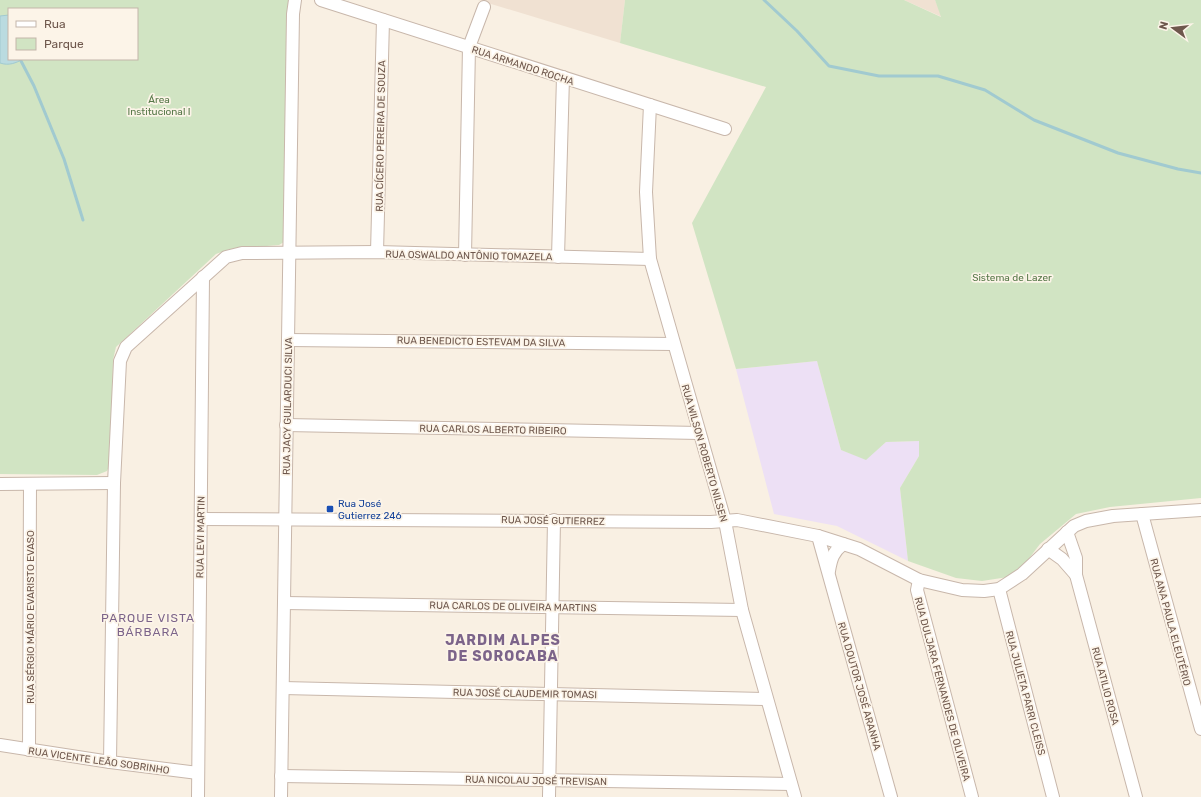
<svg xmlns="http://www.w3.org/2000/svg" width="1201" height="797" viewBox="0 0 1201 797" font-family="Rubik,sans-serif">
  <rect width="100%" height="100%" fill="#f9f0e3"/>
  <g fill="#f0e1d2">
    <polygon points="478,0 625,0 620,43"/>
    <polygon points="904,0 935,0 942,17"/>
  </g>
  <polygon fill="#ede0f5" points="817,361 841,450 866,459 886,442 919,441 919,456 900,488 908,561 837,526 774,514 736,369"/>
  <g fill="#d1e4c3" fill-rule="evenodd">
    <path d="M0 0H289L284 242 279 245 230 249 216 254 116 347 113 360 111 462 107 471 97 475 0 474ZM9 9H137V59H9Z"/>
    <polygon points="625,0 904,0 941,17 935,0 1201,0 1201,498 1110,507 1076,514 1040,544 1024,565 1008,577 982,581 956,578 908,561 900,488 919,456 919,441 886,442 866,460 841,450 817,361 736,369 692,223 766,87 620,43"/>
  </g>
  <path fill="#badbe0" stroke="#a1cad0" d="M9 15V59H23C16 63 9 66 0 63V16Z"/>
  <g fill="none" stroke-linecap="round" stroke-linejoin="round">
    <g stroke="#a1cad0" stroke-width="3">
      <polyline points="764,0 797,31 829,66 879,76 938,76 985,90 1034,120 1118,153 1178,169 1201,173"/>
      <polyline points="20,59 34,86 64,159 83,220"/>
    </g>
    <g stroke="#c8b7ab" stroke-width="14">
      <g id="minor">
        <polyline points="321,0 725,129"/>
        <polyline points="650,105 646,192 650,259 725,521 742,610 795,797"/>
        <polyline points="377,252 383,20"/>
        <polyline points="465,255 469,47 484,7"/>
        <polyline points="558,257 563,77"/>
        <polyline points="288,340 673,344"/>
        <polyline points="286,425 699,433"/>
        <polyline points="0,484 114,483"/>
        <polyline points="1142,514 1201,729"/>
        <polyline points="201,519 711,522 737,520 818,536 859,549 919,580 962,590 984,591 999,589 1022,574 1074,526 1086,521 1113,516 1201,510"/>
        <polyline points="1067,532 1076,558 1076,575 1136,797"/>
        <polyline points="818,536 891,797"/>
        <polyline points="1048,549 1062,559 1076,575"/>
        <path d="M829 571C831 559 833 552 843 544"/>
        <polyline points="919,580 917,590 972,797"/>
        <polyline points="999,589 1053,797"/>
        <polyline points="285,603 742,610"/>
        <polyline points="283,688 766,699"/>
        <polyline points="0,745 110,762 198,773"/>
        <polyline points="29,750 30,484"/>
        <polyline points="110,762 114,483 120,361 126,347 226,257 242,253 377,252 650,259"/>
        <polyline points="281,776 791,784"/>
        <polyline points="198,797 203,277"/>
        <polyline points="281,797 293,14 295,0"/>
        <polyline points="549,797 554,520"/>
      </g>
    </g>
    <use href="#minor" stroke="#fff" stroke-width="12"/>
  </g>
  <rect fill="#1a4fb4" stroke="#fcf4e8" stroke-width="1.5" x="326" y="505" width="8" height="8" rx="2"/>
  <g text-anchor="middle" stroke-width="3.5" stroke-linejoin="round" paint-order="stroke">
    <g font-size="10" fill="#6e574c" stroke="#fcf4e8">
      <text transform="translate(523 65) rotate(18)" y="4">RUA ARMANDO ROCHA</text>
      <text transform="translate(380 136) rotate(-89)" y="4">RUA CÍCERO PEREIRA DE SOUZA</text>
      <text transform="translate(469 255) rotate(1)" y="4">RUA OSWALDO ANTÔNIO TOMAZELA</text>
      <text transform="translate(481 341) rotate(1)" y="4">RUA BENEDICTO ESTEVAM DA SILVA</text>
      <text transform="translate(287 406) rotate(-89)" y="4">RUA JACY GUILARDUCI SILVA</text>
      <text transform="translate(493 429) rotate(1)" y="4">RUA CARLOS ALBERTO RIBEIRO</text>
      <text transform="translate(705 453) rotate(74)" y="4">RUA WILSON ROBERTO NILSEN</text>
      <text transform="translate(553 520) rotate(1)" y="4">RUA JOSÉ GUTIERREZ</text>
      <text transform="translate(200 537) rotate(-89)" y="4">RUA LEVI MARTIN</text>
      <text transform="translate(513 606) rotate(1)" y="4">RUA CARLOS DE OLIVEIRA MARTINS</text>
      <text transform="translate(30 617) rotate(-90)" y="4">RUA SÉRGIO MÁRIO EVARISTO EVASO</text>
      <text transform="translate(1171 622) rotate(75)" y="4">RUA ANA PAULA ELEUTÉRIO</text>
      <text transform="translate(860 686) rotate(74)" y="4">RUA DOUTOR JOSÉ ARANHA</text>
      <text transform="translate(1106 686) rotate(75)" y="4">RUA ATILIO ROSA</text>
      <text transform="translate(943 689) rotate(75)" y="4">RUA DULJARA FERNANDES DE OLIVEIRA</text>
      <text transform="translate(525 693) rotate(1)" y="4">RUA JOSÉ CLAUDEMIR TOMASI</text>
      <text transform="translate(1026 693) rotate(75)" y="4">RUA JULIETA PARRI CLEISS</text>
      <text transform="translate(99 760) rotate(8)" y="4">RUA VICENTE LEÃO SOBRINHO</text>
      <text transform="translate(536 780) rotate(1)" y="4">RUA NICOLAU JOSÉ TREVISAN</text>
    </g>
    <g font-size="10" fill="#577849" stroke="#fcf4e8">
      <text x="159" y="103">Área<tspan x="159" dy="12">Institucional I</tspan></text>
      <text x="1012" y="281">Sistema de Lazer</text>
    </g>
    <g font-size="10" fill="#164399" stroke="#fcf4e8" text-anchor="start">
      <text x="338" y="507">Rua José<tspan x="338" dy="12">Gutierrez 246</tspan></text>
    </g>
    <g font-size="12" letter-spacing="1" fill="#7c648a" stroke="#fcf4e8">
      <text x="148" y="622">PARQUE VISTA<tspan x="148" dy="14">BÁRBARA</tspan></text>
    </g>
    <g font-size="14" font-weight="bold" letter-spacing="1" fill="#7c648a" stroke="#fcf4e8">
      <text x="503" y="645">JARDIM ALPES<tspan x="503" dy="16">DE SOROCABA</tspan></text>
    </g>
  </g>
  <rect x="8" y="8" width="130" height="52" fill="#fcf4e8" stroke="#c3b5aa"/>
  <rect x="16" y="21" width="20" height="6" fill="#ffffff" stroke="#c3b5aa"/>
  <text x="44" y="28" font-size="12" fill="#6e574c">Rua</text>
  <rect x="16" y="38" width="20" height="12" fill="#d1e4c3" stroke="#c3b5aa"/>
  <text x="44" y="48" font-size="12" fill="#6e574c">Parque</text>
  <g transform="translate(1173 28) rotate(285)" stroke="#fcf4e8" stroke-width="3" paint-order="stroke">
  <path d="M0-3L7 15L0 10L-7 15Z" fill="#6e574c"/>
  <text y="-6" font-size="11" font-weight="bold" text-anchor="middle" fill="#6e574c">N</text>
  </g>
</svg>
